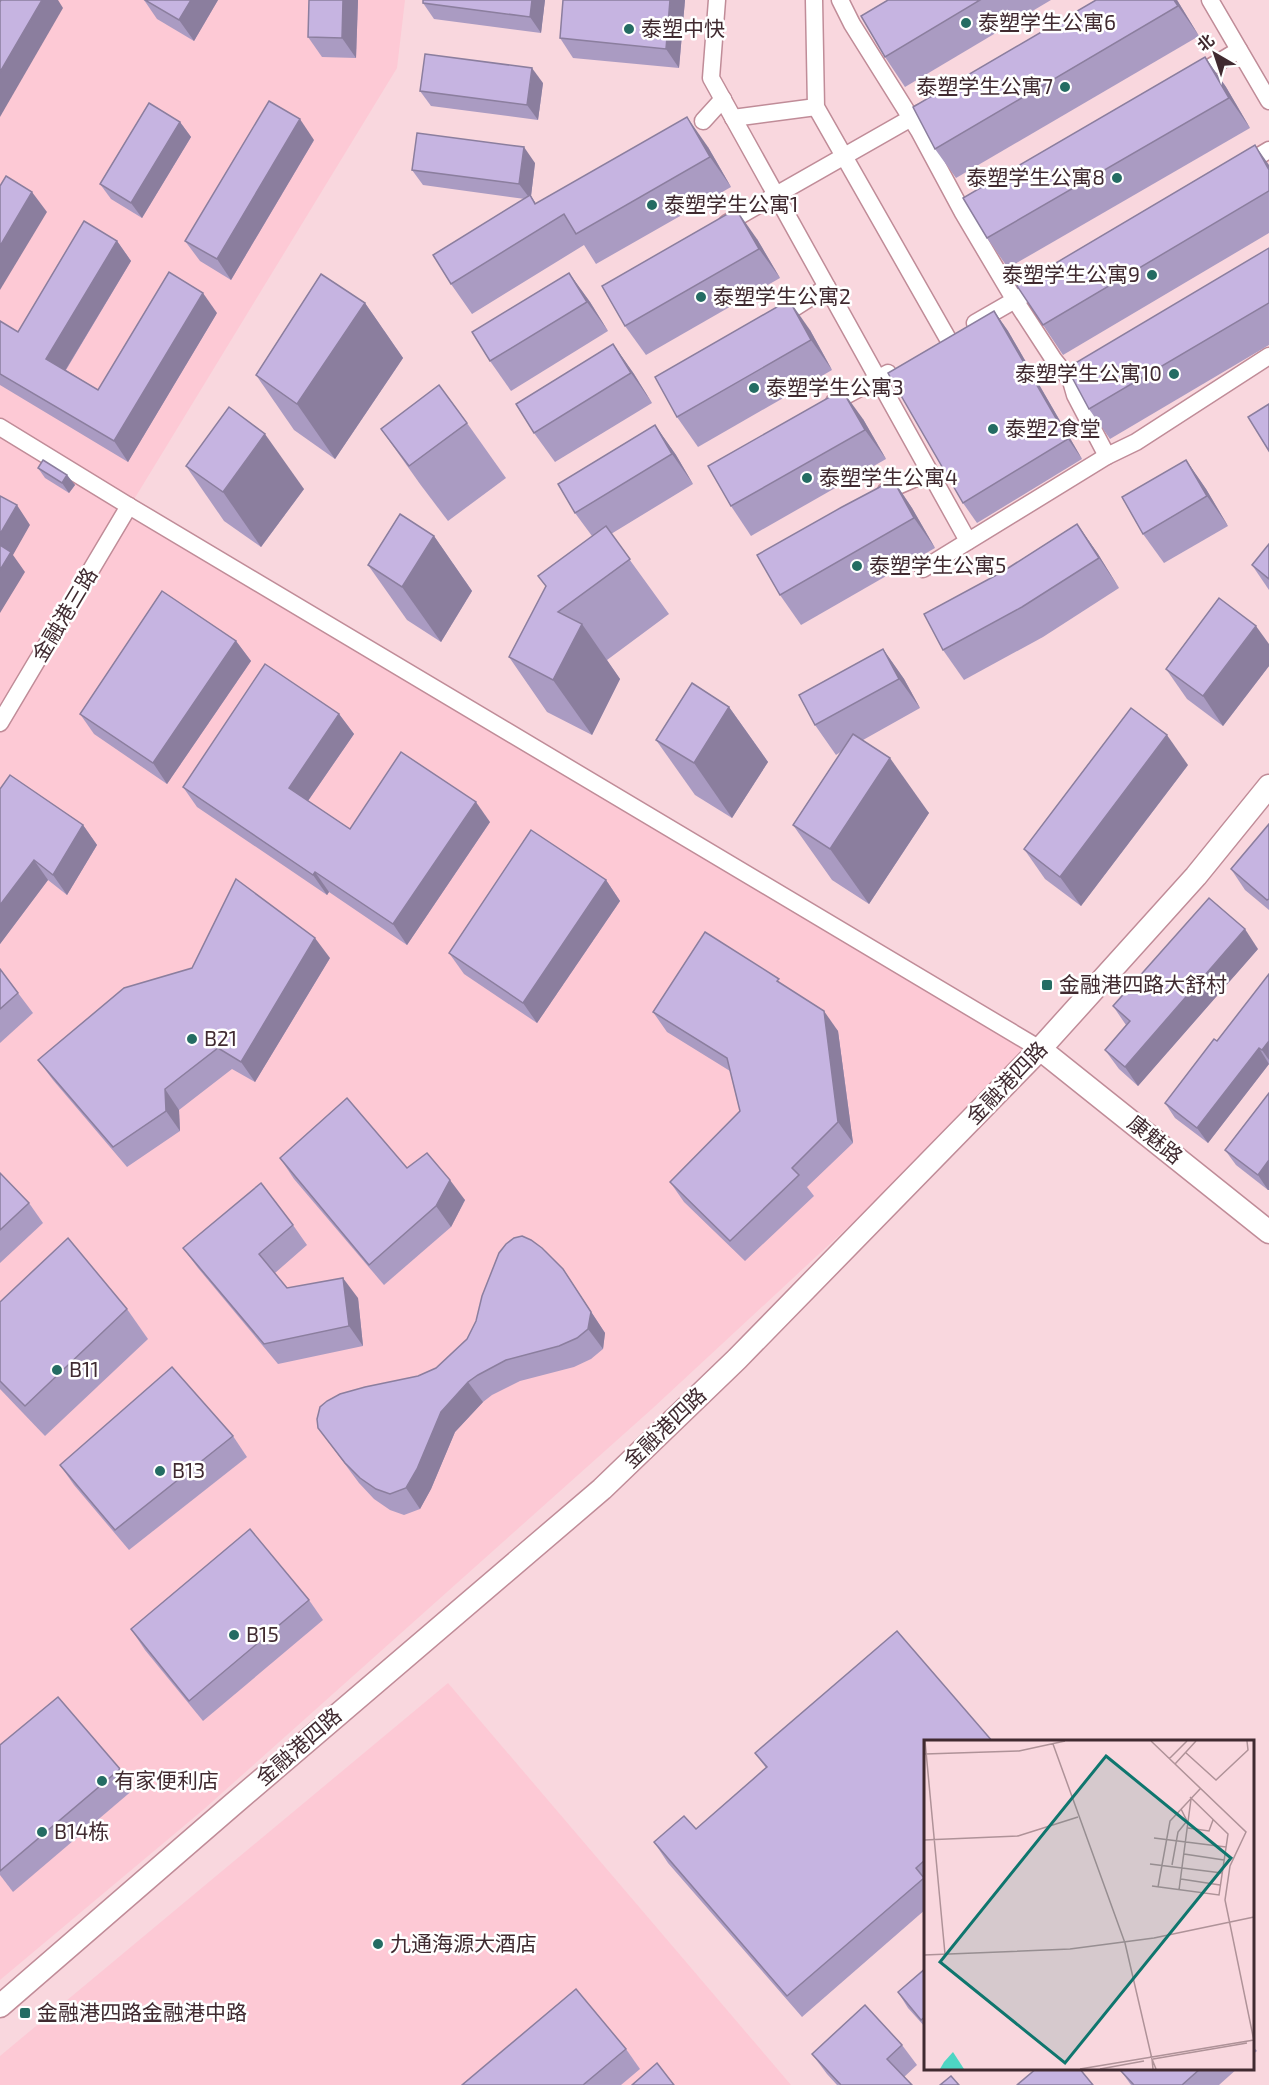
<svg xmlns="http://www.w3.org/2000/svg" width="1269" height="2085" viewBox="0 0 1269 2085" font-family="'Exo 2','Noto Sans SC',sans-serif">
  <rect width="100%" height="100%" fill="#f9d7de"/>
  <g fill="#fdc9d5">
    <polygon points="0,0 405,0 397,68 130,506 1040,1049 653,1408 203,1810 0,1980"/>
    <polygon points="448,1683 791,2085 0,2085 0,2056"/>
  </g>
  <g fill="none" stroke-linecap="round" stroke-linejoin="round">
    <g stroke="#c08c98" stroke-width="19">
      <g id="street">
        <polyline points="717,0 711,78 968,541"/>
        <polyline points="814,0 816,107 948,339"/>
        <polyline points="840,0 852,24 919,131 963,213 1011,294 1054,360 1071,381 1075,395 1107,456"/>
        <polyline points="1210,0 1269,101"/>
        <polyline points="1194,77 1239,50"/>
        <polyline points="733,118 816,107"/>
        <polyline points="703,121 723,99"/>
        <polyline points="1244,165 1269,150"/>
        <polyline points="730,229 727,223 920,113"/>
        <polyline points="783,322 780,317 827,287"/>
        <polyline points="975,323 1041,285"/>
        <polyline points="837,407 834,402 888,373"/>
        <polyline points="0,427 129,506 1040,1049"/>
        <polyline points="890,499 886,491 930,472"/>
        <polyline points="923,569 1107,456 1136,442 1269,356"/>
        <polyline points="0,723 129,506"/>
      </g>
    </g>
    <g stroke="#c08c98" stroke-width="25">
      <g id="secondary">
        <polyline points="1040,1049 1269,1232"/>
        <polyline points="0,2006 231,1806 602,1489 737,1359 1040,1049 1196,876 1269,786"/>
      </g>
    </g>
    <use href="#street" stroke="#fff" stroke-width="16"/>
    <use href="#secondary" stroke="#fff" stroke-width="22"/>
  </g>
  <g fill="#aa9bc2">
    <polygon points="144,0 218,0 194,41 157,19"/>
    <polygon points="309,0 358,0 356,58 322,57 308,37"/>
    <polygon points="423,0 545,0 541,33 434,19 423,3"/>
    <polygon points="563,0 685,0 679,68 573,58 560,38"/>
    <polygon points="888,0 1051,0 905,87 885,57"/>
    <polygon points="1096,0 1177,0 1199,36 956,178 935,149"/>
    <polygon points="1205,57 1226,87 1250,128 1008,268 987,238"/>
    <polygon points="543,83 538,120 431,106 420,91"/>
    <polygon points="180,122 191,137 142,218 111,199 100,184"/>
    <polygon points="314,140 231,280 200,261 185,241"/>
    <polygon points="708,147 731,187 596,264 584,245 472,314 451,284 525,199 423,185 412,170 535,163 531,196 536,204"/>
    <polygon points="1269,165 1269,233 1063,355 1043,325"/>
    <polygon points="757,239 780,278 646,355 625,326"/>
    <polygon points="117,241 131,261 66,370 98,390 217,313 128,462 0,385 0,321 18,332"/>
    <polygon points="1269,248 1269,345 1110,439 1089,409"/>
    <polygon points="569,273 590,302 608,331 511,391 490,361"/>
    <polygon points="365,303 403,358 335,459 294,430 256,375"/>
    <polygon points="994,311 1008,331 1082,459 977,523 963,503"/>
    <polygon points="810,330 832,370 698,447 677,417"/>
    <polygon points="613,344 634,374 652,403 555,462 534,433"/>
    <polygon points="863,419 886,459 751,536 731,506"/>
    <polygon points="467,423 506,478 448,521 420,484 381,429"/>
    <polygon points="655,425 676,455 693,484 611,534 669,614 607,660 620,679 592,735 547,712 509,657 592,536 575,513"/>
    <polygon points="1186,460 1206,489 1228,526 1164,563 1143,534"/>
    <polygon points="186,466 304,489 261,547 224,521"/>
    <polygon points="38,468 67,475 75,485 69,493 45,478"/>
    <polygon points="892,478 912,508 935,548 801,625 780,595 878,488"/>
    <polygon points="1077,524 1098,554 1119,588 1043,637 964,680 943,650 1002,572"/>
    <polygon points="434,536 472,591 441,642 407,620 368,565"/>
    <polygon points="1269,544 1269,590 1252,565"/>
    <polygon points="236,641 251,661 167,784 94,734 80,714"/>
    <polygon points="1269,644 1269,666 1223,726 1187,699 1166,669"/>
    <polygon points="883,649 904,679 920,708 863,740 929,813 869,904 832,880 793,825 842,751 836,755 815,725"/>
    <polygon points="729,707 768,762 732,818 695,795 656,740"/>
    <polygon points="339,714 354,734 308,801 350,829 490,822 407,945 329,892 327,895 197,807 183,787"/>
    <polygon points="1188,765 1081,906 1045,879 1024,849"/>
    <polygon points="0,789 83,825 97,845 67,895 48,880 0,944"/>
    <polygon points="1269,824 1269,910 1245,890 1231,869"/>
    <polygon points="606,880 620,901 537,1023 464,974 449,953"/>
    <polygon points="1258,949 1138,1086 1119,1069 1105,1050 1126,1025 1113,1006"/>
    <polygon points="330,958 255,1082 232,1069 179,1110 180,1131 127,1167 53,1080 38,1060"/>
    <polygon points="0,969 33,1013 0,1043"/>
    <polygon points="1269,974 1269,1064 1208,1143 1175,1118 1165,1103 1217,1041"/>
    <polygon points="783,985 838,1031 853,1143 807,1187 814,1196 745,1261 684,1202 670,1182 740,1111 730,1071 667,1032 653,1012"/>
    <polygon points="1269,1093 1269,1190 1268,1190 1236,1165 1225,1150"/>
    <polygon points="280,1158 407,1168 465,1200 451,1227 384,1285 294,1179"/>
    <polygon points="0,1173 29,1203 43,1223 0,1263"/>
    <polygon points="293,1225 307,1245 275,1273 287,1288 358,1298 363,1346 278,1364 198,1268 183,1248"/>
    <polygon points="563,1269 605,1333 603,1349 591,1359 574,1367 520,1381 492,1395 483,1402 455,1432 431,1489 420,1509 404,1515 390,1510 374,1499 359,1483 318,1428 418,1376 436,1368"/>
    <polygon points="0,1302 127,1309 148,1339 45,1436 0,1389"/>
    <polygon points="233,1436 247,1457 129,1550 74,1485 60,1465"/>
    <polygon points="309,1600 323,1620 203,1721 145,1650 131,1629"/>
    <polygon points="926,1742 926,1909 802,2017 668,1863 654,1842 696,1829 766,1768 755,1753"/>
    <polygon points="0,1745 120,1769 134,1789 13,1892 0,1875"/>
    <polygon points="926,1968 926,2028 908,2008 898,1992"/>
    <polygon points="902,2045 917,2065 904,2077 912,2085 837,2085 827,2074 812,2054"/>
    <polygon points="1252,2045 1257,2051 1252,2055"/>
    <polygon points="626,2049 640,2069 621,2085 462,2085"/>
    <polygon points="1124,2068 1238,2068 1219,2085 1131,2085 1121,2071"/>
  </g>
  <g fill="#8b7e9e">
    <polygon points="42,0 58,0 63,8 0,117 0,72"/>
    <polygon points="191,0 218,0 194,41 179,20"/>
    <polygon points="343,0 358,0 356,58 342,38"/>
    <polygon points="532,0 545,0 541,33 530,17"/>
    <polygon points="670,0 685,0 679,68 666,49"/>
    <polygon points="1174,0 1177,0 1199,36 1178,6"/>
    <polygon points="1205,57 1226,87 1250,128 1229,98"/>
    <polygon points="532,68 543,83 538,120 527,105"/>
    <polygon points="687,117 708,147 731,187 710,157"/>
    <polygon points="300,119 314,140 231,280 217,259"/>
    <polygon points="180,122 191,137 142,218 131,203"/>
    <polygon points="1255,145 1269,165 1269,170"/>
    <polygon points="524,147 535,163 531,196 549,224 519,184"/>
    <polygon points="32,192 47,212 0,290 0,246"/>
    <polygon points="736,209 757,239 780,278 759,249"/>
    <polygon points="117,241 131,261 60,379 46,359"/>
    <polygon points="569,273 590,302 608,331 587,302"/>
    <polygon points="203,293 217,313 128,462 114,441"/>
    <polygon points="789,300 810,330 832,370 811,340"/>
    <polygon points="365,303 403,358 335,459 297,404"/>
    <polygon points="994,311 1008,331 1082,459 1068,439"/>
    <polygon points="613,344 634,374 652,403 631,373"/>
    <polygon points="842,390 863,419 886,459 865,430"/>
    <polygon points="655,425 676,455 693,484 672,454"/>
    <polygon points="265,434 304,489 261,547 223,492"/>
    <polygon points="1186,460 1206,489 1228,526 1207,496"/>
    <polygon points="67,475 75,485 69,493 62,483"/>
    <polygon points="892,478 912,508 935,548 914,518"/>
    <polygon points="17,505 30,525 13,555 25,572 0,613 0,534"/>
    <polygon points="1077,524 1098,554 1119,588 1099,558"/>
    <polygon points="434,536 472,591 441,642 402,587"/>
    <polygon points="582,624 620,679 592,735 553,680"/>
    <polygon points="1256,626 1269,644 1269,666 1223,726 1203,696"/>
    <polygon points="236,641 251,661 167,784 153,763"/>
    <polygon points="883,649 904,679 920,708 899,679"/>
    <polygon points="729,707 768,762 732,818 694,763"/>
    <polygon points="339,714 354,734 303,808 289,788"/>
    <polygon points="1167,735 1188,765 1081,906 1060,877"/>
    <polygon points="890,758 929,813 869,904 830,849"/>
    <polygon points="476,802 490,822 407,945 393,924"/>
    <polygon points="83,825 97,845 67,895 53,875"/>
    <polygon points="34,860 48,880 0,944 0,905"/>
    <polygon points="315,872 329,892 327,895 313,875"/>
    <polygon points="606,880 620,901 537,1023 523,1003"/>
    <polygon points="1245,929 1258,949 1138,1086 1125,1067"/>
    <polygon points="315,938 330,958 255,1082 241,1062"/>
    <polygon points="824,1011 838,1031 853,1143 838,1122"/>
    <polygon points="1269,1041 1269,1060 1262,1050"/>
    <polygon points="1259,1048 1269,1064 1208,1143 1197,1128"/>
    <polygon points="165,1089 179,1110 180,1131 166,1111"/>
    <polygon points="1269,1160 1269,1190 1268,1190 1258,1175"/>
    <polygon points="450,1180 465,1200 451,1227 436,1206"/>
    <polygon points="563,1269 605,1333 603,1349 588,1329"/>
    <polygon points="343,1278 358,1298 363,1346 349,1326"/>
    <polygon points="468,1382 483,1402 455,1432 431,1489 420,1509 406,1488 441,1412"/>
  </g>
  <g fill="#c6b4e1" stroke="#8b7e9e" stroke-width="1.5">
    <polygon points="1,0 42,0 0,72 0,2"/>
    <polygon points="145,0 191,0 179,20"/>
    <polygon points="309,0 343,0 342,38 308,37"/>
    <polygon points="423,0 532,0 530,17 423,3"/>
    <polygon points="563,0 670,0 666,49 560,38"/>
    <polygon points="888,0 980,0 885,57 861,16"/>
    <polygon points="1096,0 1174,0 1178,6 935,149 913,107"/>
    <polygon points="425,54 532,68 527,105 420,91"/>
    <polygon points="1205,57 1229,98 987,238 963,198"/>
    <polygon points="269,101 300,119 217,259 185,241"/>
    <polygon points="149,103 180,122 131,203 100,184"/>
    <polygon points="687,117 710,157 576,234 564,214 451,284 433,255 530,195 535,204"/>
    <polygon points="417,133 524,147 519,184 412,170"/>
    <polygon points="1255,145 1269,170 1269,191 1043,325 1017,286"/>
    <polygon points="6,176 32,192 0,246 0,186"/>
    <polygon points="736,209 759,249 625,326 602,286"/>
    <polygon points="84,221 117,241 46,359 98,390 169,272 203,293 114,441 0,374 0,321 18,332"/>
    <polygon points="1269,248 1269,303 1089,409 1067,368"/>
    <polygon points="569,273 587,302 490,361 472,332"/>
    <polygon points="321,274 365,303 297,404 256,375"/>
    <polygon points="789,300 811,340 677,417 655,377"/>
    <polygon points="994,311 1068,439 963,503 888,373"/>
    <polygon points="613,344 631,373 534,433 516,404"/>
    <polygon points="439,385 467,423 409,466 381,429"/>
    <polygon points="842,390 865,430 731,506 708,466"/>
    <polygon points="1269,404 1269,451 1248,417"/>
    <polygon points="229,407 265,434 223,492 186,466"/>
    <polygon points="655,425 672,454 575,513 558,484"/>
    <polygon points="43,460 67,475 62,483 38,468"/>
    <polygon points="1186,460 1207,496 1143,534 1122,497"/>
    <polygon points="892,478 914,518 780,595 757,555 842,507 878,488"/>
    <polygon points="0,496 17,505 0,534"/>
    <polygon points="400,514 434,536 402,587 368,565"/>
    <polygon points="1077,524 1099,558 1022,607 943,650 924,614 1002,572"/>
    <polygon points="606,526 630,559 558,612 582,624 553,680 509,657 546,586 538,576"/>
    <polygon points="1269,544 1269,579 1252,565"/>
    <polygon points="0,545 11,552 0,570"/>
    <polygon points="162,591 236,641 153,763 80,714"/>
    <polygon points="1219,598 1256,626 1203,696 1166,669"/>
    <polygon points="883,649 899,679 815,725 799,695"/>
    <polygon points="265,664 339,714 289,788 350,829 401,752 476,802 393,924 315,872 313,875 183,787"/>
    <polygon points="692,683 729,707 694,763 656,740"/>
    <polygon points="1131,708 1167,735 1060,877 1024,849"/>
    <polygon points="853,734 890,758 830,849 793,825"/>
    <polygon points="10,775 83,825 53,875 34,860 0,905 0,789"/>
    <polygon points="1269,824 1269,899 1267,900 1231,869"/>
    <polygon points="531,830 606,880 523,1003 449,953"/>
    <polygon points="236,879 315,938 241,1062 218,1048 165,1089 166,1111 113,1147 38,1060 124,988 192,968"/>
    <polygon points="1209,898 1245,929 1125,1067 1105,1050 1130,1021 1113,1006"/>
    <polygon points="705,932 779,979 777,981 824,1011 838,1122 792,1168 799,1175 730,1241 670,1182 740,1111 727,1058 653,1012"/>
    <polygon points="0,969 18,993 0,1009"/>
    <polygon points="1269,974 1269,1041 1262,1050 1259,1048 1197,1128 1165,1103 1214,1039 1217,1041"/>
    <polygon points="1269,1093 1269,1160 1258,1175 1225,1150"/>
    <polygon points="347,1098 407,1168 427,1153 450,1180 436,1206 369,1265 280,1158"/>
    <polygon points="0,1173 29,1203 0,1230"/>
    <polygon points="261,1183 293,1225 259,1254 287,1288 343,1278 349,1326 264,1344 183,1248"/>
    <polygon points="522,1236 531,1240 542,1248 563,1269 591,1312 588,1329 577,1338 559,1346 506,1360 478,1375 468,1382 441,1412 417,1469 406,1488 390,1494 376,1489 360,1478 345,1463 318,1428 317,1419 320,1407 327,1401 340,1394 365,1387 418,1376 436,1368 467,1339 476,1321 482,1296 499,1253 506,1244 514,1238"/>
    <polygon points="68,1238 127,1309 25,1406 0,1381 0,1302"/>
    <polygon points="172,1367 233,1436 115,1530 60,1465"/>
    <polygon points="250,1529 309,1600 189,1701 131,1629"/>
    <polygon points="897,1631 993,1742 926,1742 926,1859 916,1868 924,1878 787,1996 654,1842 684,1816 696,1829 767,1767 755,1753"/>
    <polygon points="58,1697 120,1769 0,1871 0,1745"/>
    <polygon points="926,1968 926,2016 921,2020 898,1992"/>
    <polygon points="576,1989 626,2049 583,2085 462,2085"/>
    <polygon points="865,2005 902,2045 887,2059 912,2085 841,2085 812,2054"/>
    <polygon points="657,2063 674,2085 632,2085"/>
    <polygon points="1037,2068 1079,2068 1093,2085 1017,2085"/>
    <polygon points="1124,2068 1201,2068 1182,2085 1134,2085 1121,2071"/>
    <polygon points="951,2076 959,2085 940,2085"/>
  </g>
  <g fill="#246c63" stroke="#fff" stroke-width="2">
    <circle cx="966" cy="23" r="6"/>
    <circle cx="629" cy="29" r="6"/>
    <circle cx="1065" cy="87" r="6"/>
    <circle cx="1117" cy="178" r="6"/>
    <circle cx="652" cy="205" r="6"/>
    <circle cx="1152" cy="275" r="6"/>
    <circle cx="701" cy="297" r="6"/>
    <circle cx="1174" cy="374" r="6"/>
    <circle cx="754" cy="388" r="6"/>
    <circle cx="993" cy="429" r="6"/>
    <circle cx="807" cy="478" r="6"/>
    <circle cx="857" cy="566" r="6"/>
    <rect x="1041" y="979" width="12" height="12" rx="3"/>
    <circle cx="192" cy="1039" r="6"/>
    <circle cx="57" cy="1370" r="6"/>
    <circle cx="160" cy="1471" r="6"/>
    <circle cx="234" cy="1635" r="6"/>
    <circle cx="102" cy="1781" r="6"/>
    <circle cx="42" cy="1832" r="6"/>
    <circle cx="378" cy="1944" r="6"/>
    <rect x="19" y="2007" width="12" height="12" rx="3"/>
  </g>
  <g text-anchor="middle" stroke-width="5" stroke-linejoin="round" paint-order="stroke">
    <g font-size="21" fill="#402a30" stroke="#fff" text-anchor="start">
      <text x="978" y="30">泰塑学生公寓6</text>
      <text x="641" y="36">泰塑中快</text>
      <text x="1053" y="94" text-anchor="end">泰塑学生公寓7</text>
      <text x="1105" y="185" text-anchor="end">泰塑学生公寓8</text>
      <text x="664" y="212">泰塑学生公寓1</text>
      <text x="1140" y="282" text-anchor="end">泰塑学生公寓9</text>
      <text x="713" y="304">泰塑学生公寓2</text>
      <text x="1162" y="381" text-anchor="end">泰塑学生公寓10</text>
      <text x="766" y="395">泰塑学生公寓3</text>
      <text x="1005" y="436">泰塑2食堂</text>
      <text x="819" y="485">泰塑学生公寓4</text>
      <text x="869" y="573">泰塑学生公寓5</text>
      <text x="1059" y="992">金融港四路大舒村</text>
      <text x="204" y="1046">B21</text>
      <text x="69" y="1377">B11</text>
      <text x="172" y="1478">B13</text>
      <text x="246" y="1642">B15</text>
      <text x="114" y="1788">有家便利店</text>
      <text x="54" y="1839">B14栋</text>
      <text x="390" y="1951">九通海源大酒店</text>
      <text x="37" y="2020">金融港四路金融港中路</text>
    </g>
    <g font-size="21" fill="#402a30" stroke="#fff">
      <text transform="translate(65 615) rotate(-59)" y="7">金融港三路</text>
      <text transform="translate(1007 1083) rotate(-46)" y="7">金融港四路</text>
      <text transform="translate(1155 1140) rotate(39)" y="7">康魅路</text>
      <text transform="translate(665 1428) rotate(-44)" y="7">金融港四路</text>
      <text transform="translate(299 1747) rotate(-41)" y="7">金融港四路</text>
    </g>
  </g>
  <g transform="translate(924 1740)">
    <rect width="330" height="330" fill="#f9d7de"/>
    <path d="M29 312 40 329H16L20 322Z" fill="#4dd5c3"/>
    <path fill="none" stroke="#af9298" stroke-width="1.5" d="M1 1 21 214M227 1 322 92 306 126 301 160 330 301M129 4 201 203M261 12 292 40 324 10 323 1M1 14 95 11 141 1M245 19 263 1M251 24 272 1M264 88 285 91 289 80M230 98 302 107M0 100 94 96 154 77M260 114 300 120M226 124 298 133M248 125 254 92 263 81 257 69M257 139 296 145M228 146 295 155 304 94 266 57M234 147 246 81 276 49M255 150 267 59M201 203 228 319M0 215 146 209 230 198 330 177M229 319 323 303M156 329 330 300M176 329 220 321M229 329 228 319 232 329"/>
    <path fill="#0f766e" fill-opacity="0.15" stroke="#0f766e" stroke-width="3" d="M182 16 307 118 141 323 16 222Z"/>
    <rect width="330" height="330" fill="none" stroke="#402a30" stroke-width="3"/>
  </g>
  <g transform="translate(1215 54) rotate(321)" stroke="#ffffff" stroke-width="4.5" paint-order="stroke">
  <path d="M0-4.5L10 22L0 15L-10 22Z" fill="#402a30"/>
  <text y="-9" font-size="16" font-weight="bold" text-anchor="middle" fill="#402a30">北</text>
  </g>
</svg>
